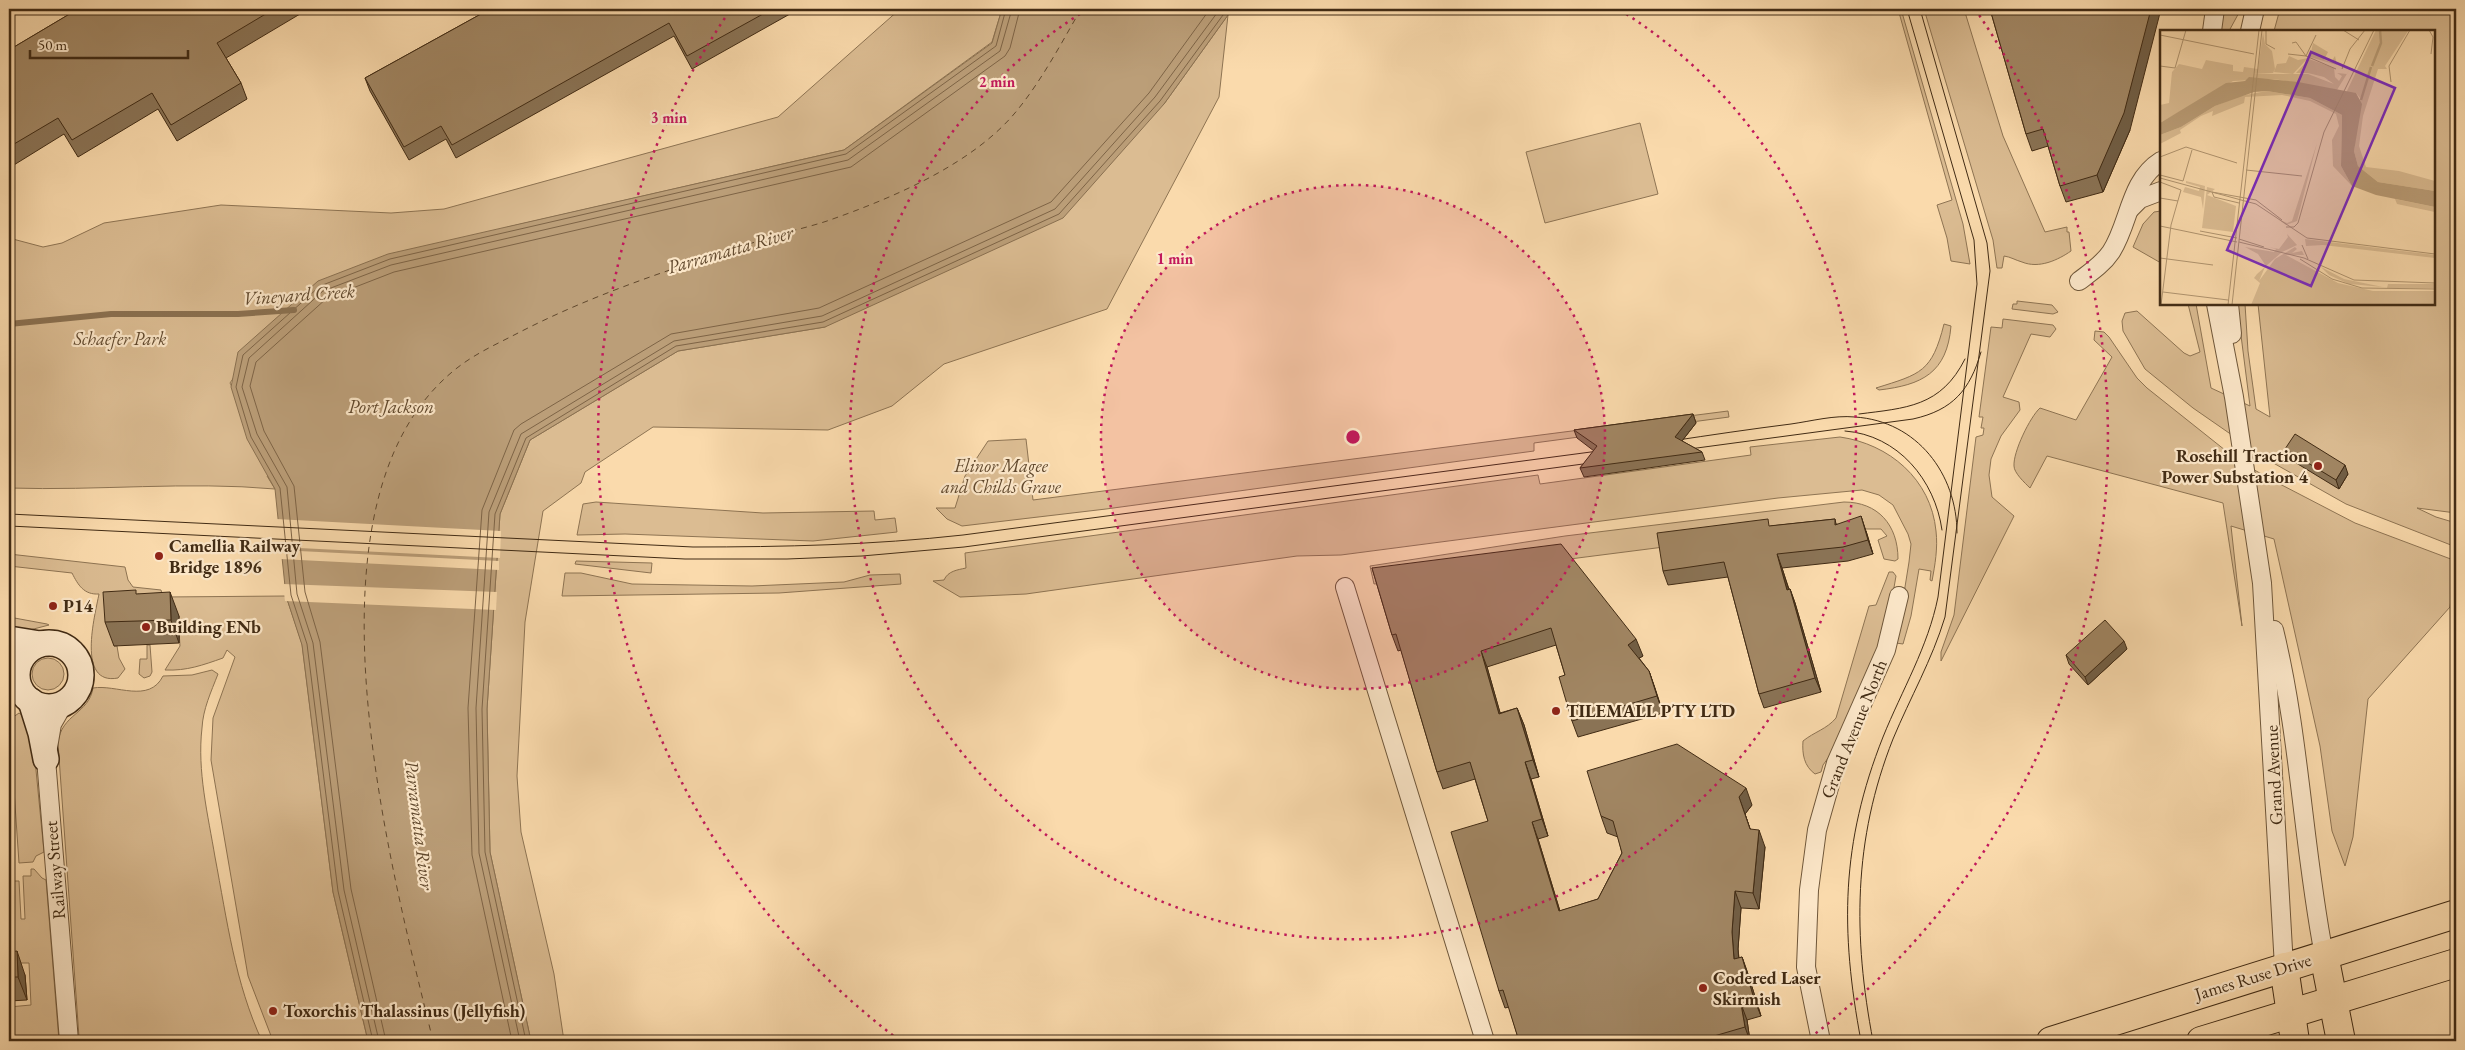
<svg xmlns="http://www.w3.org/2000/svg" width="2465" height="1050" viewBox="0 0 2465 1050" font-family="'EB Garamond',serif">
  <rect width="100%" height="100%" fill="#fadaac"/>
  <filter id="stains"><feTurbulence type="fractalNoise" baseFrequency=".004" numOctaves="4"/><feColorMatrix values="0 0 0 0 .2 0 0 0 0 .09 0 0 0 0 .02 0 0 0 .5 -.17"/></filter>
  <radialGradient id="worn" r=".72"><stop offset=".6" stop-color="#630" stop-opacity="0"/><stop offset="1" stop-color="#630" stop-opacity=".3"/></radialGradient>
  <g fill="#dbbc92" stroke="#8e7453">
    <path d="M900 9H1002L992 42 844 150 508 227 268 327 230 383 276 474 267 476 275 489C187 481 98 491 9 488V238L43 247 62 243 104 223 221 205 391 213 444 209 778 117Z"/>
    <polygon points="1898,9 1901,9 1963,224 1970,264 1951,261 1947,238 1937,205 1952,200"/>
    <path d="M1924 9H1964L2003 136 2045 232 2067 227V232H2069L2071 251C2058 260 2039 269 2022 262 2015 260 2011 257 2004 256L2002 268H1997L1993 240Z"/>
    <polygon points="2221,9 2241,9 2229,31 2219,31"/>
    <polygon points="2280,9 2456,9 2456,513 2417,508 2436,517 2456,523 2456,547 2346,504 2268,460 2193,408 2145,369 2123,331 2122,321 2125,313 2137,311 2184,353 2190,356 2200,352 2188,304 2196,304 2211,388 2250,406 2237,304 2245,304 2248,351 2256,409 2270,417 2258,304 2434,304 2434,31 2274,31"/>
    <polygon points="1228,15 1219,97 1107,309 944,364 892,406 828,430 653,427 585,472 581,483 543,511 525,622 517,776 521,832 554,974 564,1041 531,1041 490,852 487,709 500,514 530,440 678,351 825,327 1164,104"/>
    <polygon points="1640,123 1658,194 1545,223 1526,152"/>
    <polygon points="2161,211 2161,263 2133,247 2143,224 2154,212"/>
    <polygon points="2017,301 2052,305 2058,312 2053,314 2012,309 2013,304 2017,304"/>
    <polygon points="2003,319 2053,325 2056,329 2050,337 2031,334 2003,397 2019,402 2020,410 2001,436 1991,459 1989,475 1992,497 2014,516 1941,661 1941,652 1954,615 1976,437 1983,435 1984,428 1981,428 1983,417 1979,417 1991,327 2002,328"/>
    <path d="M1944 324 1951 326C1947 373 1922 385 1879 390L1876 388C1921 374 1932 372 1944 324Z"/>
    <path d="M2095 331 2104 332 2109 337 2137 378 2147 388 2240 462 2276 482 2355 523 2456 561 2450 607 2368 699 2353 837 2345 866 2332 831 2320 746 2274 539 2231 526 2242 626 2223 503 2047 456 2030 488C2025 483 2014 473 2014 466 2013 452 2030 417 2040 408L2076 420 2112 357 2094 340Z"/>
    <polygon points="1728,411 1729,417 1534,443 1534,451 1106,509 962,526 947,519 936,508 955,508 965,476 988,441 1026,439 1033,500"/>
    <path d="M1840 437C1889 444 1931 479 1936 531 1938 548 1935 565 1932 581L1930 580 1931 571 1919 569 1911 616 1903 644 1896 643 1909 562 1911 544 1908 534 1893 505 1879 495 1862 490 1778 498 1341 555 1297 556 1026 594 960 597 933 581 944 580C948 571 957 570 966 568L965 553 1538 475 1540 484 1751 455 1750 447Z"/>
    <polygon points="596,502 763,513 874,511 875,520 895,518 897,532 813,541 625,534 577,535 583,504"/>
    <path d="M1844 502C1878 502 1898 525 1898 559L1895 561 1884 559 1878 540 1887 536 1881 529H1853L1852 523 1374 584 1370 566 1565 536Z"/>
    <path d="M9 554 125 567 128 580 133 587 161 590 163 597 286 596 302 644 333 892 368 1041H273L248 976 211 760 213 718 235 657 227 650 223 658C203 665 187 671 165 670L180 646 178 616 114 646H117L119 658 125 669 118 678C76 686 95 615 99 594 84 595 78 585 72 573L9 566Z"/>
    <polygon points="576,561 652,563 651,573 575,564"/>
    <path d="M1889 572H1893L1896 576 1887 628 1842 739 1823 765 1821 772 1815 774C1804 766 1802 754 1803 741 1814 732 1827 729 1836 718L1869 606 1876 605Z"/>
    <polygon points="565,573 581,573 632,584 752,586 844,582 870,575 900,574 901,584 779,593 562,596"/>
    <polygon points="9,617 47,624 49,625 22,632 9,631"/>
    <polygon points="147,645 150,645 152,672 150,676 144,678 139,674 140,659 147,659"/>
    <circle cx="48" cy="674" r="16"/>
    <path d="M212 670 218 674C211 692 203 709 202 728 197 771 208 815 215 857 227 920 235 983 262 1041H87L79 1037 58 743C61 714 89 714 93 688 116 684 149 704 163 676L192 675Z"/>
    <polygon points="19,713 28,719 32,729 44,852 36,856 33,862 19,863 14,790 9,790 9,720"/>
    <polygon points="31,869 34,869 42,878 46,880 59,1041 9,1041 9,1007 31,1005 29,963 9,963 9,881 19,881 21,919 25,919 23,876 31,876"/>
  </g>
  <polygon fill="#bb9e78" stroke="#8a7050" points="1002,9 1228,9 1228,15 1164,104 1063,218 825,327 678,351 530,440 500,514 487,709 490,852 531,1041 368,1041 333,892 302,645 286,596 275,489 247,439 231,387 238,352 318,281 388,254 844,150 992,43"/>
  <g fill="#fadaac">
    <polygon points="276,519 501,531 500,558 279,547"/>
    <polygon points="279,550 499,561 499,570 280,559"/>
    <polygon points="283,584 497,592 496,610 285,601"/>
  </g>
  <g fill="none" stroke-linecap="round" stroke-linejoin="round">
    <g stroke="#7e6446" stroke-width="1">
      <polyline points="373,1041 338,891 307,644 291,595 280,488 251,437 236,387 243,355 320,286 390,259 846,154 996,46 1006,9"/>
      <polyline points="379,1041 344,890 313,643 297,594 287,487 257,434 242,387 249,358 323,291 391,265 848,160 1000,51 1012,9"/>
      <polyline points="386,1041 351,889 320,642 305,592 294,486 264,431 250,386 256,362 327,298 394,272 851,167 1005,56 1010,48 1020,9"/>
      <polyline points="512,1041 472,855 468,708 482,510 514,430 521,424 671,334 819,308 1051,202 1149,93 1210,9"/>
      <polyline points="520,1041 479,853 476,708 489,512 521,434 674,341 822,316 1055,209 1155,97 1217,13 1217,9"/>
      <polyline points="526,1041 485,852 482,709 495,514 526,438 676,346 823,322 1059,214 1160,101 1223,15 1223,9"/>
    </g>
    <polyline stroke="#8a7050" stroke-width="6" points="9,324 111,314 238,314 294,310"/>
    <path stroke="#60482d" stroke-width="1" stroke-dasharray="6 5" stroke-linecap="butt" d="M433 1041C391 867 290 499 457 368 476 353 499 343 520 332 600 291 686 264 771 237 790 231 809 227 827 221 893 198 976 163 1019 108 1043 78 1062 42 1081 9"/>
    <g stroke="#6f573a" stroke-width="20">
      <g id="street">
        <polyline points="2212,31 2215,9"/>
        <polyline points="2250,31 2255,9"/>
        <polyline points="2130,209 2140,199 2161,191"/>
        <path d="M2079 281C2091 272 2103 264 2111 252 2130 223 2129 181 2161 161"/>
        <polyline points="2216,304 2234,397 2262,583 2284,967"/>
        <polyline points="2229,304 2232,334"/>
        <polyline points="1345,587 1485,1041"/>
        <path d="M2274 630C2300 736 2303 847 2324 955"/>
        <polyline points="64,703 52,724 46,759 69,1041"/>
        <polyline points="1821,1041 1806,967 1809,890 1817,830 1836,763 1886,650 1899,596"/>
      </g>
    </g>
    <g stroke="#412b14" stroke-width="28">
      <g id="secondary">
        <polyline points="9,639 40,644"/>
        <circle cx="49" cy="675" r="32"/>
        <polyline points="31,701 41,733 46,759"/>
      </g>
    </g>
    <g stroke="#412b14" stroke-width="30">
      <g id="primary">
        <polyline points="2324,955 2341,1041"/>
        <polyline points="2284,967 2295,1041"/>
        <polyline points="2051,1041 2456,914"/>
        <polyline points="2201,1041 2456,963"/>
      </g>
    </g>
    <use href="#street" stroke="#fce7c9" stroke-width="18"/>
    <use href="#secondary" stroke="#fce7c9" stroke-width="25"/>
    <use href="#primary" stroke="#fadaac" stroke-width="28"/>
    <g stroke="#412b14" stroke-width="1">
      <path d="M1859 414C1906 408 1941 407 1965 359"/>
      <path d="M1845 431C1898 435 1935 480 1942 530"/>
      <path d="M1671 441C1711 435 1751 429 1791 424 1812 421 1834 415 1855 417 1917 421 1957 474 1957 533"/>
      <path d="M1682 450 1913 419C1953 410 1970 390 1981 352"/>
      <path d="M9 514 693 547C783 547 873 545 963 535L1606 450"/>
      <polyline points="9,526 685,559 787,559 862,556 964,547 1598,462"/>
      <path d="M1861 1041C1840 930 1841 843 1883 737 1902 690 1928 647 1938 597L1977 284 1974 240 1907 9"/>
      <path d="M1873 1041C1853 936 1853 840 1893 739 1910 698 1932 660 1945 617L1990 271 1987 243 1920 9"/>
    </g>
  </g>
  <g fill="#8a7355" stroke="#412b14">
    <polygon points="78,9 298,9 300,14 226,58 241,83 247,99 177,141 158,109 78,157 64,134 9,168 9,50"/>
    <polygon points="490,9 797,9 797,10 692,69 674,36 456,158 446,139 409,160 370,91 365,78"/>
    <polygon points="1990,9 2130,130 2103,192 2066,202 2060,186 2048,146 2032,151 2026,134"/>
    <polygon points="1693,414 1696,423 1682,441 1702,452 1705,460 1584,477 1580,468 1594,451 1577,438 1574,430"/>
    <polygon points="2285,449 2348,474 2339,489 2288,458"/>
    <polygon points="1835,519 1836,524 1866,531 1873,554 1848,561 1782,568 1789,589 1790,589 1795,603 1821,692 1764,708 1759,694 1728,577 1668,585 1663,571 1771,526"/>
    <polygon points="1372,568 1643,656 1639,658 1649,671 1663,713 1578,737 1572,721 1565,675 1556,645 1487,667 1500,713 1517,708 1524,725 1539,777 1531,779 1548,836 1538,839 1560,911 1598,899 1622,853 1618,837 1607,833 1601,816 1752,805 1745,814 1750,829 1765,847 1759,909 1741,908 1738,949 1739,958 1742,957 1748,974 1761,1016 1747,1020 1750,1041 1519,1041 1509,1007 1505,1008 1499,991 1488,821 1475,779 1443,789 1437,772 1401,650 1398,651 1392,635"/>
    <polygon points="138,594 179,616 179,643 114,646 105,622"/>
    <polygon points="2127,649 2088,685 2069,664 2066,655"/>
    <polygon points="9,952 25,975 27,1000 9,1001"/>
  </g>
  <g fill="#715e45" stroke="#412b14">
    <polygon points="2151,9 2161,9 2130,130 2103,192 2097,175"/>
    <polygon points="1693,414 1696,423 1678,446 1675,437"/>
    <polygon points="2345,465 2348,474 2339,489 2336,480"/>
    <polygon points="1861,516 1866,531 1873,554 1868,540"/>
    <polygon points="1777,554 1782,568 1793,604 1787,590"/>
    <polygon points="1790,589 1795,603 1821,692 1815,678"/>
    <polygon points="170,592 179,616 179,643 171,620"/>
    <polygon points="1636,639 1643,656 1634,661 1628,645"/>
    <polygon points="2124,641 2127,649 2088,685 2085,677"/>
    <polygon points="1481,651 1487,667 1505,730 1499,714"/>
    <polygon points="1649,671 1655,688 1663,713 1657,696"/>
    <polygon points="1517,708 1524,725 1539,777 1533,760"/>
    <polygon points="1525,762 1531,779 1548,836 1542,819"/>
    <polygon points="1746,788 1752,805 1745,814 1756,846 1739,797"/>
    <polygon points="1532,822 1538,839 1565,928 1559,911"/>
    <polygon points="1759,830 1765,847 1759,909 1753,893"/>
    <polygon points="1735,891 1741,908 1738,949 1740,976 1734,959 1732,932"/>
    <polygon points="17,951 25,975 27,1000 18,977"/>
    <polygon points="1742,957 1748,974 1761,1016 1754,999"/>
    <polygon points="1741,1004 1747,1020 1750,1041 1745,1027"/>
  </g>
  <g fill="#a18663" stroke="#412b14">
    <polygon points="78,9 274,9 217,43 241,83 171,125 152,93 72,140 58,118 9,147 9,50"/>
    <polygon points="490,9 772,9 687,56 669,23 452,145 441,126 404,147 365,78"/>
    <polygon points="1990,9 2151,9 2124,113 2097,175 2060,186 2043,129 2026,134"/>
    <polygon points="1693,414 1675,437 1702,452 1580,468 1597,446 1574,430"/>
    <polygon points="2295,434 2345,465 2336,480 2285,449"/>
    <polygon points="1861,516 1868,540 1843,547 1777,554 1787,590 1790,589 1815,678 1759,694 1724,562 1663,571 1657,533 1768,519 1769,526 1835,519 1835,525"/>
    <polygon points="1561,544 1636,639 1628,645 1649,671 1657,696 1572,721 1559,677 1565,675 1551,628 1481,651 1499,714 1517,708 1533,760 1525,762 1542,819 1532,822 1559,911 1598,899 1622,853 1613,821 1601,816 1587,771 1677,744 1746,788 1739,797 1750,829 1759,830 1753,893 1735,891 1732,932 1734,959 1742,957 1754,999 1741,1004 1745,1027 1697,1041 1519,1041 1503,990 1499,991 1451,832 1488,821 1470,762 1437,772 1396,634 1392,635 1372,568"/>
    <polygon points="136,590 136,594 170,592 171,620 105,622 103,592"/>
    <polygon points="2105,620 2124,641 2085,677 2066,655"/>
    <polygon points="17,951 18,977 9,977 9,952"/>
  </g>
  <circle cx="1353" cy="437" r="252" fill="#c2185b" fill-opacity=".12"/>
  <g fill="none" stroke="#c2185b" stroke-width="2.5" stroke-dasharray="2.5 5">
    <circle cx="1353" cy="437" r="252"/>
    <path d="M1620 10A503 503 0 1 1 1086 10"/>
    <path d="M899 1040A755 755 0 0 1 731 9M1975 9A755 755 0 0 1 1807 1040"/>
  </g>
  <g fill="#8f2418" stroke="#fce7c9" stroke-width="2">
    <circle cx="2318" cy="466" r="5"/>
    <circle cx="159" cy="556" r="5"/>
    <circle cx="53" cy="606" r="5"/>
    <circle cx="146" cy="627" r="5"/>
    <circle cx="1556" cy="711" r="5"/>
    <circle cx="1703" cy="988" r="5"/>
    <circle cx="273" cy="1011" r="5"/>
  </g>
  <g text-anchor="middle" stroke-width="4.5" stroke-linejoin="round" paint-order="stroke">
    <g font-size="18" font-style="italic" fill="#60482d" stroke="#fce7c9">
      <text x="120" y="345">Schaefer Park</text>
      <text x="1001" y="472">Elinor Magee<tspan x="1001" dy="21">and Childs Grave</tspan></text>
    </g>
    <g font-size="18" font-weight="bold" fill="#412b14" stroke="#fce7c9" text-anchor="start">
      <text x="2308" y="462" text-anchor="end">Rosehill Traction<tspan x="2308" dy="21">Power Substation 4</tspan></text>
      <text x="169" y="552">Camellia Railway<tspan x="169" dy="21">Bridge 1896</tspan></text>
      <text x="63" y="612">P14</text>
      <text x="156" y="633">Building ENb</text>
      <text x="1566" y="717">TILEMALL PTY LTD</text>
      <text x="1713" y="984">Codered Laser<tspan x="1713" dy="21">Skirmish</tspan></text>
      <text x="283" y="1017">Toxorchis Thalassinus (Jellyfish)</text>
    </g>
    <g font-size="18" fill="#412b14" stroke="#fce7c9">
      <text transform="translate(1854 729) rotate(-68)" y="6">Grand Avenue North</text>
      <text transform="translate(2274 775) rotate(-93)" y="6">Grand Avenue</text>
      <text transform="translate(55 870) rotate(-95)" y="6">Railway Street</text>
      <text transform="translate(2253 977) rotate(-17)" y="6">James Ruse Drive</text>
    </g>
    <g font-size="19" font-style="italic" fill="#60482d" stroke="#fce7c9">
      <text transform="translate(730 249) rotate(-16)" y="7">Parramatta River</text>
      <text transform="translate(299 294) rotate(-4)" y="7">Vineyard Creek</text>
      <text x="391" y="413">Port Jackson</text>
      <text transform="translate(420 825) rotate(83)" y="7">Parramatta River</text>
    </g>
  </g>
  <g transform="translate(2160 30)">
    <rect width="275" height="275" fill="#fadaac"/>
    <path d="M216 0 248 1 225 36 227 39H218L203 86 199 116 206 137 239 141 275 151V161L218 152 198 136 194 121 200 68 196 63H186ZM103 3 105 14 112 21 115 39 113 43 92 44H148L174 54 164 47 148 43H136L149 29 174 38 175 47 179 51 182 46 177 43 187 44 193 34 177 60 114 49 73 51 0 93V75L9 73 12 42 19 34 42 39 46 30 73 35V41L83 42 84 37 98 39ZM153 13 168 22 164 30 171 32 175 26 177 35 150 27ZM129 26 138 30 148 28 133 44 114 42 117 34 126 33ZM107 61 150 68 182 85 181 136 192 156 173 136 172 110 179 96 176 84 150 71 122 65 85 67 84 73 52 86 53 81 41 86 20 100 21 103 0 114V105L21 97 55 76 80 66ZM157 113 137 191 126 195 118 189 127 193 132 191ZM26 151 45 156 43 179 41 167 23 162 25 157 39 161 40 157 26 153ZM47 157 55 159 47 165 76 176 73 202 42 198ZM235 169 275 177V182L237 174ZM127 204 137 215 122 222 106 236 98 224 85 217 114 222 116 219 108 217 119 219 128 207ZM145 209 275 225V228L163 215 146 216ZM135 217 137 219 132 223 142 221 144 225H126L178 253 213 261H275V275H91L100 253 94 248 97 244 105 237 99 251 115 229ZM161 237 184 249 223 257 189 254 169 245ZM228 254H275V258H227Z" fill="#dbbc92"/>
    <path d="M89 47 138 52 196 63 202 74 194 121 198 136 218 152 275 161V177L216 165 192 156 181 136 182 85 150 68 107 61 94 62 55 76 21 97 0 105V93L66 53 85 51Z" fill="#bb9e78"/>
    <path fill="none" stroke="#bb9e78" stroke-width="2.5" d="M212 36 221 13 220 0M97 53 153 60 181 70 190 82V131L199 146 218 156 275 170M201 70 211 37M0 98 68 57 93 53"/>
    <path fill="none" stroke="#b0946f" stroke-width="1" d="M106 0V14L115 19M183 0 199 10M269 0 273 7 271 24M0 5 94 24M132 13 136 12 146 26 176 39M128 24 146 26 156 5M0 36 15 38 26 0M182 39 190 19 205 0M231 52 229 36 250 0M0 127 26 117 77 133M86 140 142 146M0 145 23 151 32 120M0 148 96 174 147 208 275 224M0 152 21 160 11 195 1 275M0 168 18 171M79 173 54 167 52 162 96 170 122 190M0 196 77 212M126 197H134L138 193 164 102 214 0M40 201 77 208M79 209 104 217M79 212 144 228 194 250 275 253M142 215 148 229M0 228 53 235M140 229 172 249 202 258 275 259M3 262 68 270M68 275 99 0M72 275 102 0"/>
    <path fill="#7b2cbf" fill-opacity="0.15" stroke="#7b2cbf" stroke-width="2.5" d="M151 22 235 58 151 256 67 220Z"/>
    <rect width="275" height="275" fill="none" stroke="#412b14" stroke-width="2.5"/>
  </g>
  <circle cx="1353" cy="437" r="8" fill="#c2185b" stroke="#fce7c9" stroke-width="2.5"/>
  <g font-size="15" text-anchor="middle" font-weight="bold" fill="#c2185b" stroke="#fce7c9" stroke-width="4.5" stroke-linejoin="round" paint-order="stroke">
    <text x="997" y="87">2 min</text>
    <text x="669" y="123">3 min</text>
    <text x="1175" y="264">1 min</text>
  </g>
  <rect width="2465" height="1050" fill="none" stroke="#fadaac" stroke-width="30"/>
  <rect x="10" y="10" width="2445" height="1030" fill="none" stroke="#412b14" stroke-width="2.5"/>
  <rect x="15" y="15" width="2435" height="1020" fill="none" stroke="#412b14"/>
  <path d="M30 50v8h158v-8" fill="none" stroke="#412b14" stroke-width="2.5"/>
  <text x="38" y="50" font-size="15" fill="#412b14" stroke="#fce7c9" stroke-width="4" paint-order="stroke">50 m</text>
  <rect width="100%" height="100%" filter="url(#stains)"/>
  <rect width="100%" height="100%" fill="url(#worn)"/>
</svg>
